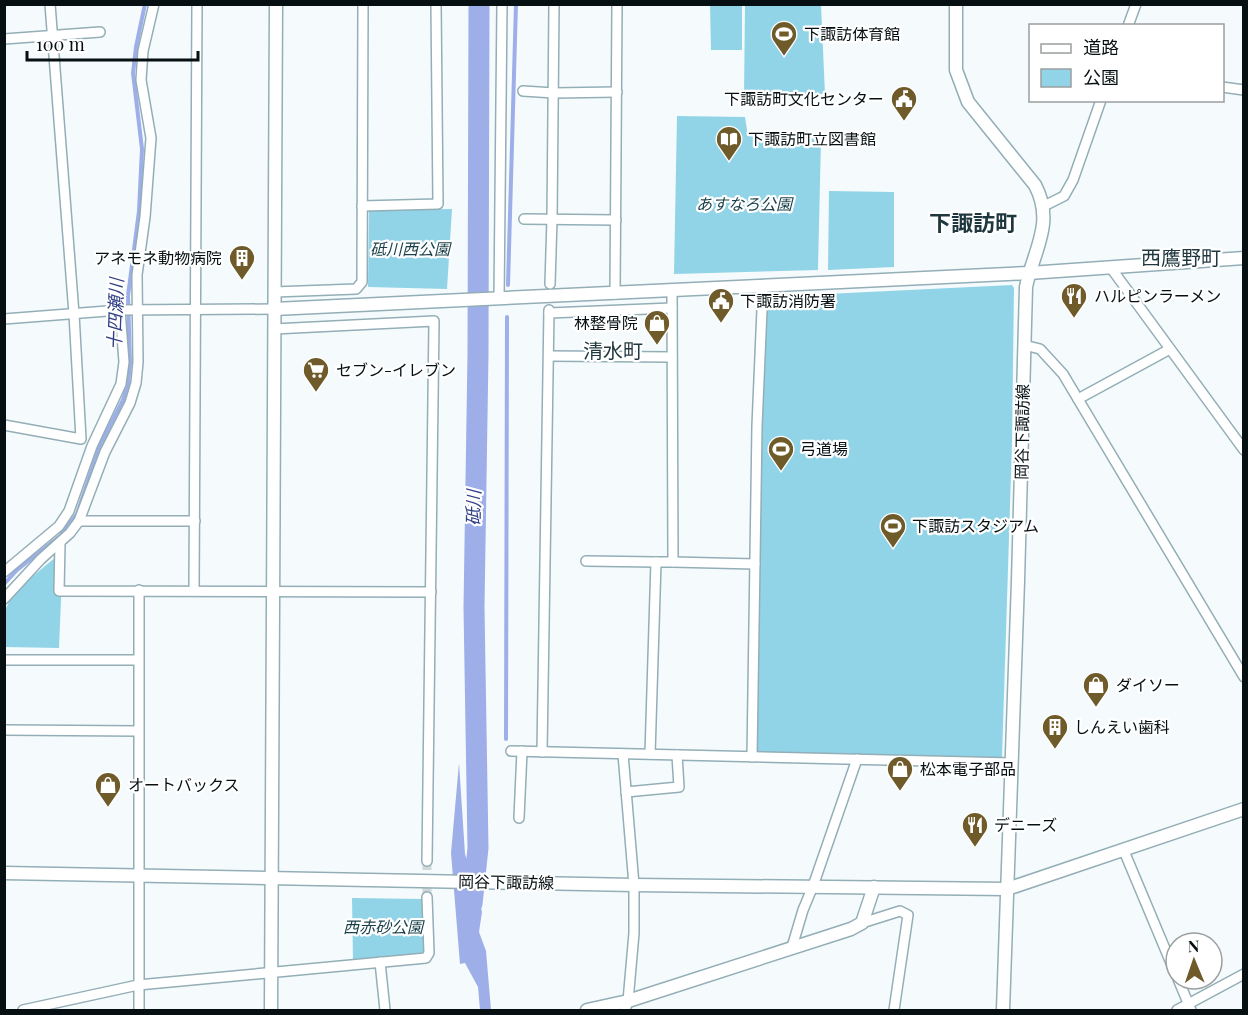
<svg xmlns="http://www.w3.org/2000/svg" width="1248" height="1015" viewBox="0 0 1248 1015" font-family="'Playfair Display','Noto Sans JP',serif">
  <rect width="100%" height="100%" fill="#f5fbfc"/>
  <g fill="#91d4e7">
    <polygon points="710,5 742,5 742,50 711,50"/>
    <polygon points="745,5 821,5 825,94 744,96"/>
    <polygon points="677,116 745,117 748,136 821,139 818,270 674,274"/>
    <polygon points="829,191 894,192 894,267 828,270"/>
    <polygon points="452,209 447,289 368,287 369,210"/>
    <polygon points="1012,285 1014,288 1012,442 1002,758 756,752 760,467 765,297"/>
    <polygon points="63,551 59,648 5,647 5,610 14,592"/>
    <polygon points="352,898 424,899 426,952 422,954 353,960"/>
  </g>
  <polygon fill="#9daee9" points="459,763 465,854 482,912 479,932 486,951 491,1010 480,1010 478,987 465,963 460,964 451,853"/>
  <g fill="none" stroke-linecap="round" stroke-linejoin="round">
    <g stroke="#9daee9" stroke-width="4">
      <polyline points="508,285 516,4"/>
      <polyline points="4,584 17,570 60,536 77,514 101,443 123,400 128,384 130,363 128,296 139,211 142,149 133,73 136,47 145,4"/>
      <polyline points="506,739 507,317"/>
    </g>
    <polyline stroke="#9daee9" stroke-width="21" points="472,904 478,848 474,607 478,354 479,4"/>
    <polyline stroke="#d1d8d9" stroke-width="9" stroke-dasharray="9 4.5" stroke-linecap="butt" points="427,861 427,897"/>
    <g stroke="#93aeb7" stroke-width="12">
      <g id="street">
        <polyline points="1128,26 1136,4"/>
        <polyline points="4,39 100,32"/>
        <polyline points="1222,87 1244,90"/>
        <polyline points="523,91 554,93 617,92"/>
        <polyline points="362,206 438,204 436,4"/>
        <polyline points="1044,206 1064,196 1073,180 1101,100"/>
        <polyline points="524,219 616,220"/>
        <polyline points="1111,268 1244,450"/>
        <polyline points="550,284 552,219 554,4"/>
        <polyline points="274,292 356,289 362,282 363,4"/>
        <polyline points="615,294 617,4"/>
        <polyline points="499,299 502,4"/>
        <polyline points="549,313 672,308"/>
        <polyline points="4,319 120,310 274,309"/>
        <polyline points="274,329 434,321 427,861"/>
        <polyline points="1024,345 1040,349 1063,374 1244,677"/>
        <polyline points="549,356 672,357"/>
        <polyline points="1078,399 1170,349"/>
        <polyline points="4,425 81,439 74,314 50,4"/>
        <polyline points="79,521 195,521"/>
        <polyline points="60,543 59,591 431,592"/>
        <polyline points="586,561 656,562"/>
        <polyline points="673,562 755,564"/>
        <polyline points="4,572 59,526 69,511 92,446 121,384 124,362 120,310"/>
        <polyline points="194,590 197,4"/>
        <polyline points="4,599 41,559 70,533 79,521 105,452 130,403 136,383 138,362 137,275 145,217 151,138 141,80 143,51 154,4"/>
        <polyline points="4,660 138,660"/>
        <polyline points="4,730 138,731"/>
        <polyline points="511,751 1012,763"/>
        <polyline points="542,752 549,310"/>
        <polyline points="623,754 634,885 634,933 628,1001 625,1010"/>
        <polyline points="650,754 656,562 673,562 672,291"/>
        <polyline points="752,757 757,426 763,286"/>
        <polyline points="626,792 679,787 677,755"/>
        <polyline points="519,818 522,751"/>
        <polyline points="1124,851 1176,975"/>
        <polyline points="862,923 900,911 908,915 894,1010"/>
        <polyline points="792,947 803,910 813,886 857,759"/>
        <polyline points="380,962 385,1010"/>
        <polyline points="1178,979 1191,1010"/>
        <polyline points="23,1010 138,985 426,958 429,953 427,897"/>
        <polyline points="139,1010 139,590"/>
        <polyline points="1177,1010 1244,974"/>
      </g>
    </g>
    <g stroke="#93aeb7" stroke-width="15">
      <g id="secondary">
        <path d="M956 4V70L968 102 1035 185C1055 223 1034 249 1026 287L1018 581 1003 1010"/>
        <polyline points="274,309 1029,273 1244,258"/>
        <polyline points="4,873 634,885 1007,889 1244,809"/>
        <polyline points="271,1010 276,4"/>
        <polyline points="587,1010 628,1001 851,929 862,923 874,887"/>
      </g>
    </g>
    <use href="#street" stroke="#fff" stroke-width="9"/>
    <use href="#secondary" stroke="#fff" stroke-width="12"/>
  </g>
  <defs>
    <g id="stadium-pin" transform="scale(1.35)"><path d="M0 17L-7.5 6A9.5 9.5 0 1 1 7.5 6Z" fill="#6f5a29" stroke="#fff"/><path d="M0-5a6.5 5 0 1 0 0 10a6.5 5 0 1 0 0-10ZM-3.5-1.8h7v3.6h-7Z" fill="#fff"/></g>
    <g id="civic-pin" transform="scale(1.35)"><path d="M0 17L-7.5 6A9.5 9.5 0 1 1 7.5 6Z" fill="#6f5a29" stroke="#fff"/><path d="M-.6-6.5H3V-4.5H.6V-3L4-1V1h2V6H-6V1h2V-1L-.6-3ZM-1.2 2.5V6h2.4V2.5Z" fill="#fff"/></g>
    <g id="library-pin" transform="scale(1.35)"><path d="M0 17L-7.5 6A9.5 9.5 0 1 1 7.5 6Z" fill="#6f5a29" stroke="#fff"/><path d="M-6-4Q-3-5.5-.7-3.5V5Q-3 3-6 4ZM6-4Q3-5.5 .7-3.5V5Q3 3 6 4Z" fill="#fff"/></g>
    <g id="building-pin" transform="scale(1.35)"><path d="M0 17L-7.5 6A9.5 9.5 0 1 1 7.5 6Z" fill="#6f5a29" stroke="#fff"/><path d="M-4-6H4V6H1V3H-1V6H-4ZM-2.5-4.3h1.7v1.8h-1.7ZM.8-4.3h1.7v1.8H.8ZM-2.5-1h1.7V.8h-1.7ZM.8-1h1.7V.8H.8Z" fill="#fff"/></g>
    <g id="restaurant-pin" transform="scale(1.35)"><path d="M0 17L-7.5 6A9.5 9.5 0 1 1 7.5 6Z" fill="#6f5a29" stroke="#fff"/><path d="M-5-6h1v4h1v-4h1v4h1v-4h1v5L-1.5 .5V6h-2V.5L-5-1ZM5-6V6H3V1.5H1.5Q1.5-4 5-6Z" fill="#fff"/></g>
    <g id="shop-pin" transform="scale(1.35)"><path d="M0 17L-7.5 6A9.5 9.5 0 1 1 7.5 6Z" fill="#6f5a29" stroke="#fff"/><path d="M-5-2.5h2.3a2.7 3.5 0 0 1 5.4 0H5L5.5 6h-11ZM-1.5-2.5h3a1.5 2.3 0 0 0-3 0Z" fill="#fff"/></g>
    <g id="supermarket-pin" transform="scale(1.35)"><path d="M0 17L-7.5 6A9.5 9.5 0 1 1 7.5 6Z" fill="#6f5a29" stroke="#fff"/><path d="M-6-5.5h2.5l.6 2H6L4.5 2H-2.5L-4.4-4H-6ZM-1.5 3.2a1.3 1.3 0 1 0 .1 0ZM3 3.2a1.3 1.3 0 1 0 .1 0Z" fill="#fff"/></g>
  </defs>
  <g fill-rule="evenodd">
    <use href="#stadium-pin" x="784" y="34"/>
    <use href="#civic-pin" x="904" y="99"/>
    <use href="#library-pin" x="729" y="139"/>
    <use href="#building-pin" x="242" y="258"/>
    <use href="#restaurant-pin" x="1074" y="296"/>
    <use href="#civic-pin" x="721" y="301"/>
    <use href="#shop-pin" x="657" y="323"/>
    <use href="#supermarket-pin" x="316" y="370"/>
    <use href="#stadium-pin" x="781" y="449"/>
    <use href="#stadium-pin" x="893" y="526"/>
    <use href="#shop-pin" x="1096" y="685"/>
    <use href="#building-pin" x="1055" y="727"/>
    <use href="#shop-pin" x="900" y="769"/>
    <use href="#shop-pin" x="108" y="785"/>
    <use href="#restaurant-pin" x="975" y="825"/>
  </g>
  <g text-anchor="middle" stroke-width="4.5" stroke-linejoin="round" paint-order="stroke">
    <g font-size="16" fill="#060f12" stroke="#fff" text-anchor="start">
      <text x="804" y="40">下諏訪体育館</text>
      <text x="884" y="105" text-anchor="end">下諏訪町文化センター</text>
      <text x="748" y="145">下諏訪町立図書館</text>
      <text x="222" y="264" text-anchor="end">アネモネ動物病院</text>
      <text x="1094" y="302">ハルピンラーメン</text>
      <text x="740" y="307">下諏訪消防署</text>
      <text x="638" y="329" text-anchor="end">林整骨院</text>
      <text x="336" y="376">セブン-イレブン</text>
      <text x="800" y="455">弓道場</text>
      <text x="912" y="532">下諏訪スタジアム</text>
      <text x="1116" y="691">ダイソー</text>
      <text x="1074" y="733">しんえい歯科</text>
      <text x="920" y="775">松本電子部品</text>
      <text x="128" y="791">オートバックス</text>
      <text x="994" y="831">デニーズ</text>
    </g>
    <g font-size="16" font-style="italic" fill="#183f49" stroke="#fff">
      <text x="744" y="210">あすなろ公園</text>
      <text x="410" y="255">砥川西公園</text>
      <text x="383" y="933">西赤砂公園</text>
    </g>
    <g font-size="16" fill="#060f12" stroke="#fff">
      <text transform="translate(1022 432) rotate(-89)" y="6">岡谷下諏訪線</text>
      <text transform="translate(506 882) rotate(1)" y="6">岡谷下諏訪線</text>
    </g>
    <g font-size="18" font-style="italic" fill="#324086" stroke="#fff">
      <text transform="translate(116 314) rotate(-88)" y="6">十四瀬川</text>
      <text transform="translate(474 508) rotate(-89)" y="6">砥川</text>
    </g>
    <g font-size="20" fill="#1f373e" stroke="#fff">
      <text x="1181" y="265">西鷹野町</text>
      <text x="613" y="358">清水町</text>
    </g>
    <g font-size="22" font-weight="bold" fill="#1f373e" stroke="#fff">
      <text x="973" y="231">下諏訪町</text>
    </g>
  </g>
  <rect width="1248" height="1015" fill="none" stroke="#060f12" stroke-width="12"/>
  <rect x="1029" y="24" width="195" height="78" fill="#ffffff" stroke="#9b9fa0" stroke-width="1.5"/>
  <rect x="1041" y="44" width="30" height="9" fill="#ffffff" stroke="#9b9fa0" stroke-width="1.5"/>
  <text x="1083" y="54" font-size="18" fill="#060f12">道路</text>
  <rect x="1041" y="69" width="30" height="18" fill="#91d4e7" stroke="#9b9fa0" stroke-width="1.5"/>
  <text x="1083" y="84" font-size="18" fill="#060f12">公園</text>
  <g transform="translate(1194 961) rotate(358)"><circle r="28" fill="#ffffff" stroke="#9b9fa0" stroke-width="1.5"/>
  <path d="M0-4.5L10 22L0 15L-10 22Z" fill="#6f5a29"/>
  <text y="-9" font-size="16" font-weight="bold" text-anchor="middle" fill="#060f12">N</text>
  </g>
  <path d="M27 51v9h171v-9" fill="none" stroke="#060f12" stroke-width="3"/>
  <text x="36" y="51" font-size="18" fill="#060f12" stroke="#ffffff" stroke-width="4.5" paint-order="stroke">100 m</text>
</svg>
